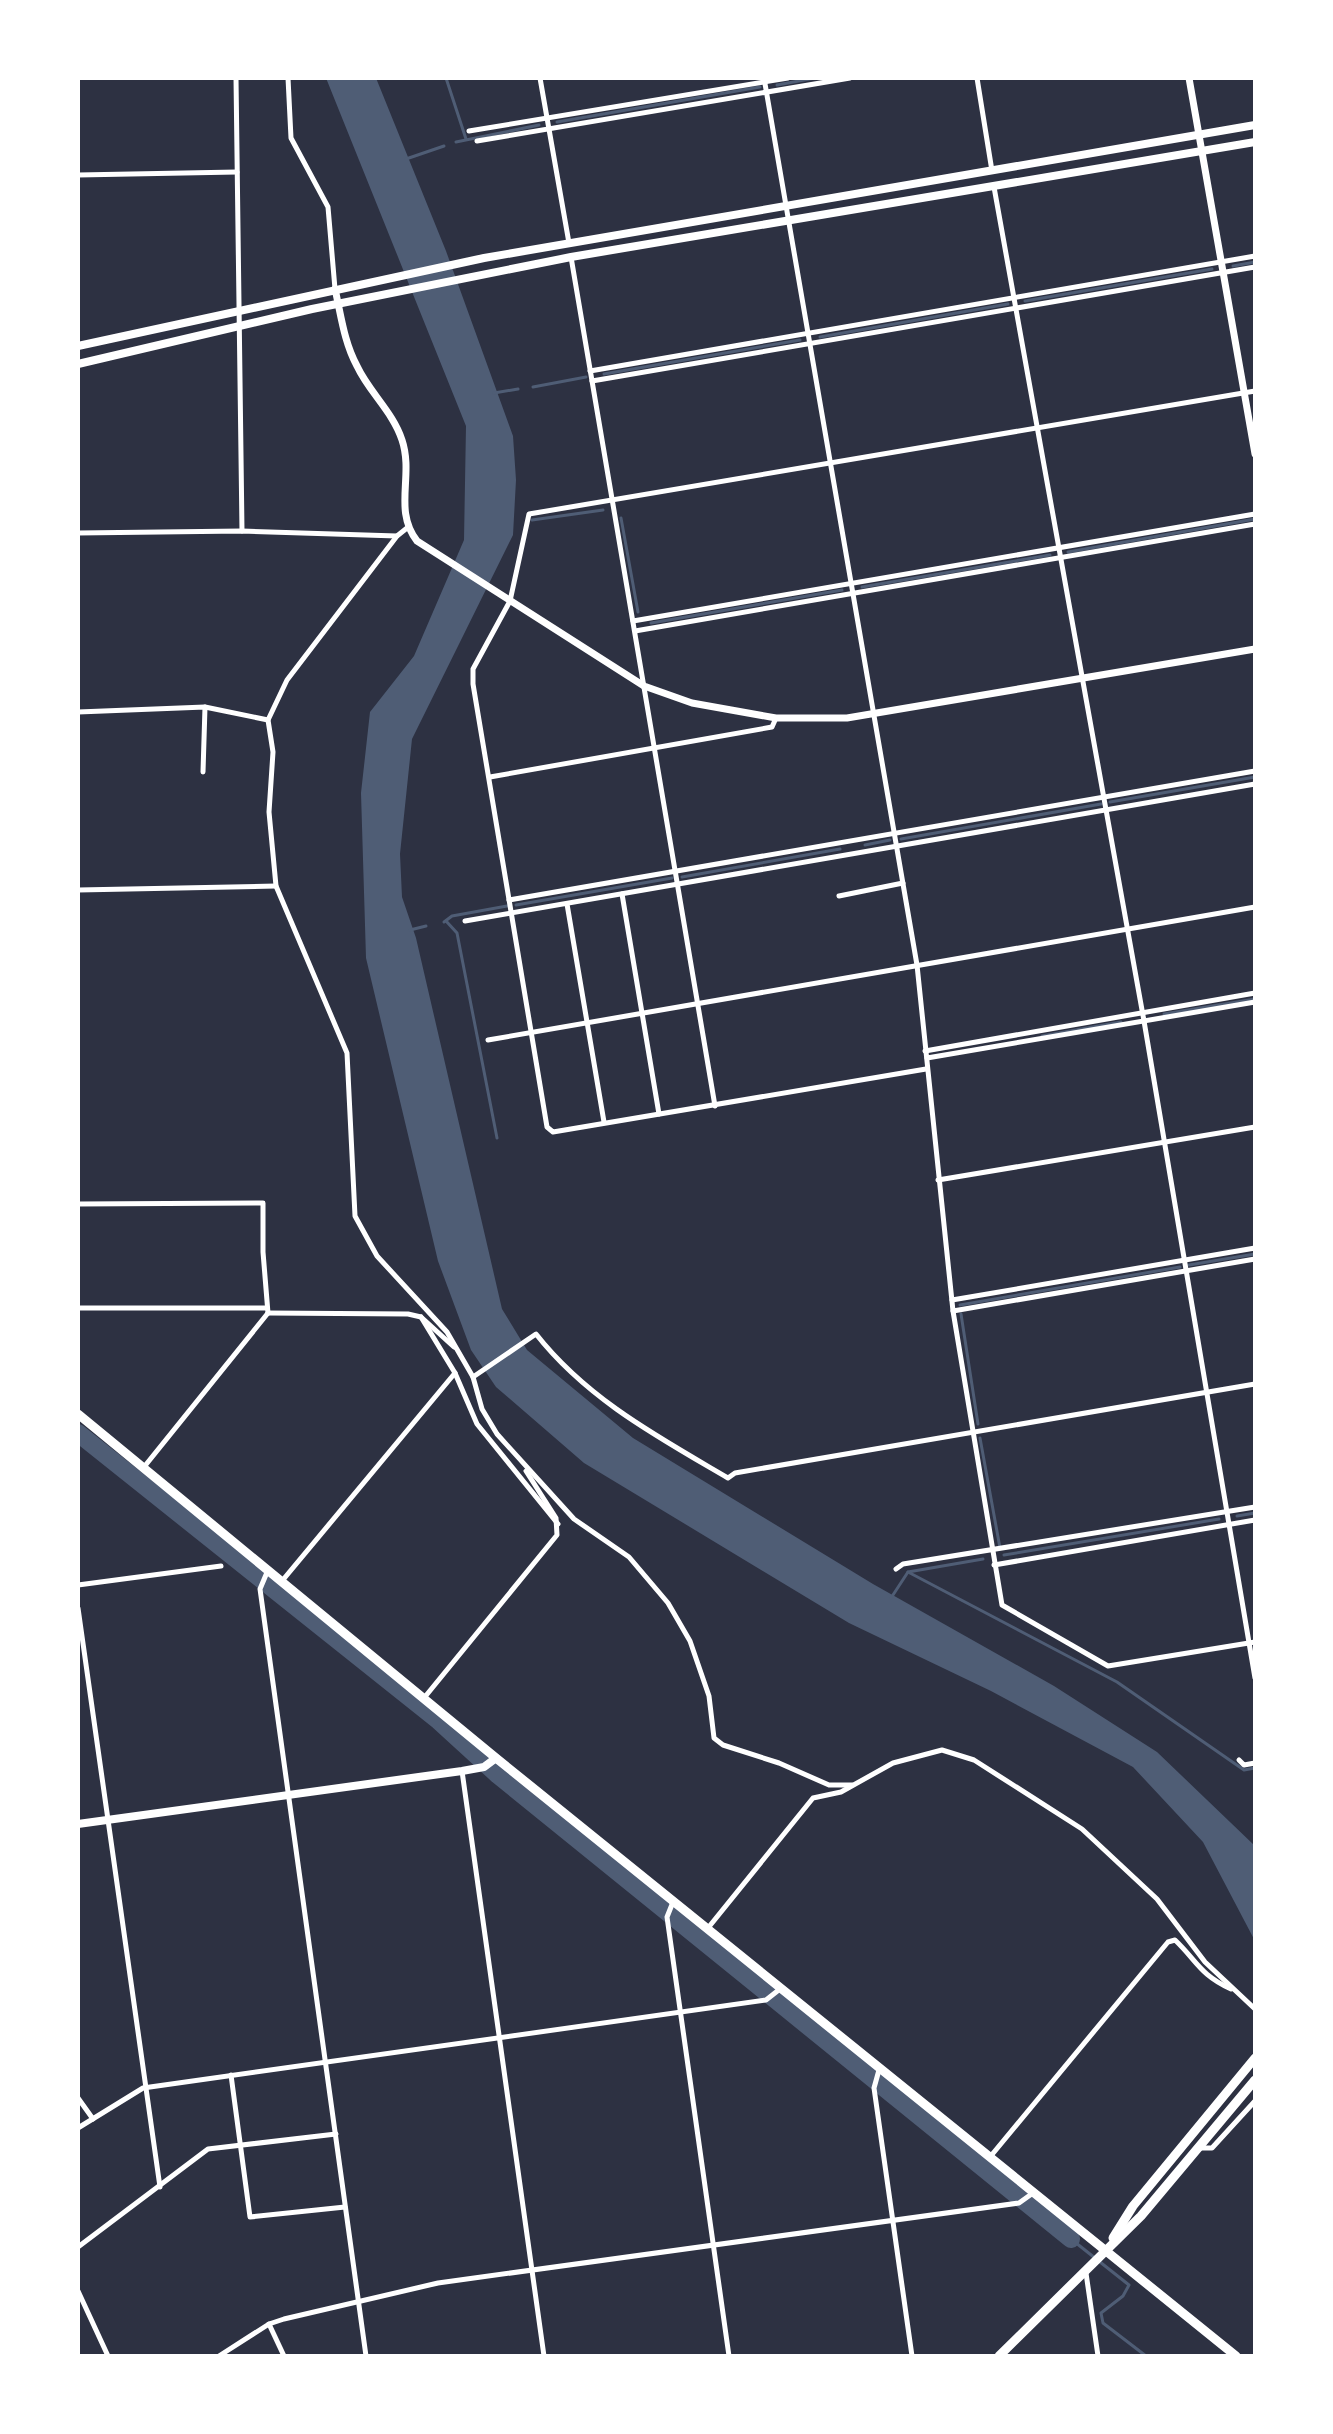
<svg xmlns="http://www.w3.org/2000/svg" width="1333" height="2434" viewBox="0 0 1333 2434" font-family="Rubik,sans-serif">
  <rect width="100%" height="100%" fill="#2d3142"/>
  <polygon fill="#4f5d75" points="326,78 376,78 446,251 513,436 516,480 513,535 412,739 400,854 402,897 416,938 502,1309 527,1350 633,1438 873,1584 1054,1686 1157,1752 1255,1846 1255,1941 1203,1842 1133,1767 991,1691 849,1623 584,1463 496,1387 471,1350 438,1261 366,958 361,793 370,712 414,656 464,540 466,426"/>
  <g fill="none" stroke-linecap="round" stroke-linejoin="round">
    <g stroke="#4f5d75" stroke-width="3">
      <polyline points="446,78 466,139"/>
      <polyline points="777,85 815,78"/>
      <polyline points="557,122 760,87"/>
      <polyline points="456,142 539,125"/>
      <polyline points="406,159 444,146"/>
      <polyline points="1233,266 1255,262"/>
      <polyline points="1025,301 1212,269"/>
      <polyline points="820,337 1008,304"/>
      <polyline points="604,374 800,340"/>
      <polyline points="533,387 586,377"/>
      <polyline points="494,393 518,389"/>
      <polyline points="621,518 638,612"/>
      <polyline points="532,520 603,510"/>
      <polyline points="1068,552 1255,519"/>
      <polyline points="862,587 1050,555"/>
      <polyline points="651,623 842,590"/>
      <polyline points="1110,802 1255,777"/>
      <polyline points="901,839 1101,804"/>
      <polyline points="865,845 890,840"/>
      <polyline points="682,877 840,849"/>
      <polyline points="516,905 672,878"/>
      <polyline points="446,921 457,933 497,1138"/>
      <polyline points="444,922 452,916 507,906"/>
      <polyline points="410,930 426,926"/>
      <polyline points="1164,1014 1255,999"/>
      <polyline points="1042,1036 1121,1022"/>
      <polyline points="1189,1265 1255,1254"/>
      <polyline points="960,1305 1180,1267"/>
      <polyline points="961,1314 978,1424"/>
      <polyline points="980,1438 1000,1548"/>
      <polyline points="1237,1516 1255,1513"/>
      <polyline points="1004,1555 1219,1519"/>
      <polyline points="908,1572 1117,1682 1244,1770 1255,1768"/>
      <polyline points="891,1598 908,1572 983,1559"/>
      <polyline points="1071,2239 1129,2285 1123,2296 1101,2313 1103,2323 1146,2356"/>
    </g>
    <polyline stroke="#4f5d75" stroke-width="18" points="78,1433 439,1721 498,1775 1071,2239"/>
    <g stroke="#fff" stroke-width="5">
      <polyline points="236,78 242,531"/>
      <polyline points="288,78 291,138 328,207 335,289"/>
      <polyline points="540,78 569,243"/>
      <polyline points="764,78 917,965 953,1311 1002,1605 1108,1666 1255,1642"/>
      <polyline points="977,78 992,171"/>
      <polyline points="469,131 788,78"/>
      <polyline points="477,141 850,78"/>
      <polyline points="78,175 237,172"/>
      <polyline points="994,187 1144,1021 1255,1678"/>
      <polyline points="571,257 715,1106"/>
      <polyline points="590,371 1255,256"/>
      <polyline points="592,381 1255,267"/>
      <polyline points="407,528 397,536 287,680 268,720 273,752 269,812 276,886 347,1053 355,1216 377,1256 447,1332 473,1377 482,1409 497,1434 574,1519 629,1557 668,1603 690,1641 709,1696 714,1738 723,1745 779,1763 829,1785 852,1785"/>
      <polyline points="78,533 242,531 397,536"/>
      <polyline points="633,621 1255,514"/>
      <polyline points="635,631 1255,524"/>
      <polyline points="78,712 205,707 268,720"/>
      <polyline points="203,772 205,707"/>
      <polyline points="490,777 772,727 776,718"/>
      <polyline points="78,890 276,886"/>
      <polyline points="622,894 659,1114"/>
      <polyline points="839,896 903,883"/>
      <polyline points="509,900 1255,771"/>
      <polyline points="567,904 604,1122"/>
      <polyline points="465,921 1255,784"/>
      <polyline points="488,1040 1255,907"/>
      <polyline points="925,1051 1255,993"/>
      <polyline points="927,1058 1255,1002"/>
      <polyline points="926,1069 553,1132 547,1127 473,684 473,669 510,601 529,514 1255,391"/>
      <polyline points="938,1180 1255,1127"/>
      <polyline points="78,1204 263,1203 263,1252 268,1313"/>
      <polyline points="952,1300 1255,1248"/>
      <polyline points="78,1308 267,1308"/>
      <polyline points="953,1311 1255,1259"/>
      <polyline points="268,1313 408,1314 421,1317 454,1347"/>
      <polyline points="421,1317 455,1373 477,1424 558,1524"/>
      <path d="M473 1377 536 1334C587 1399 658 1437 728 1478L735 1473 1255 1384"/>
      <polyline points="144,1467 268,1313"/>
      <polyline points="994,1565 1255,1520"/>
      <polyline points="896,1569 903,1564 1255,1507"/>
      <polyline points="268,1570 260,1589 366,2356"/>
      <polyline points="282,1581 455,1373"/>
      <polyline points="78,1585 221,1566"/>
      <polyline points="78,1608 160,2187"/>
      <polyline points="424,1698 557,1535 556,1518 526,1471"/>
      <polyline points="1239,1760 1244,1765 1255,1763"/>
      <polyline points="462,1771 544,2356"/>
      <polyline points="673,1902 667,1917 729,2356"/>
      <polyline points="708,1928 813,1798 841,1792 893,1763 942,1750 974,1760 1082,1829 1157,1899 1205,1962 1255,2009"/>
      <polyline points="879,2070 874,2088 912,2356"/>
      <polyline points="231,2075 250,2217 345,2207"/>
      <polyline points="78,2098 93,2119"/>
      <polyline points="78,2128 143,2088 766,2000 780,1989"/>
      <polyline points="1199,2148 1212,2148 1255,2101"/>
      <path d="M990 2157 1168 1942 1175 1940C1197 1961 1200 1975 1231 1989"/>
      <polyline points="78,2247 208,2149 336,2134"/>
      <polyline points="1086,2273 1098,2356"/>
      <polyline points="78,2291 108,2356"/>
      <polyline points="269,2324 284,2356"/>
      <polyline points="219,2356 269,2324 284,2319 438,2283 1019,2203 1033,2193"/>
    </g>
    <g stroke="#fff" stroke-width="7">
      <polyline points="1189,78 1255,454"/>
      <path d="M335 289C341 315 344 342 357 366 369 392 393 412 402 440 414 476 393 510 417 541L644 686 692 703 776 718H847L1255 649"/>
    </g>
    <g stroke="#fff" stroke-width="8">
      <polyline points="78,346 484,258 1255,125"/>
      <polyline points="78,364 312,309 571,257 1255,142"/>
      <polyline points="78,1824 462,1771 484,1767 496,1758"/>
    </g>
    <g stroke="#fff" stroke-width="9">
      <polyline points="78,1414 496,1758 1236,2356"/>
      <polyline points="1113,2238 1133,2206 1255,2058"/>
      <polyline points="999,2356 1141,2216 1255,2080"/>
    </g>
  </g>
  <rect width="1333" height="2434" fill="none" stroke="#ffffff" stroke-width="160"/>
</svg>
